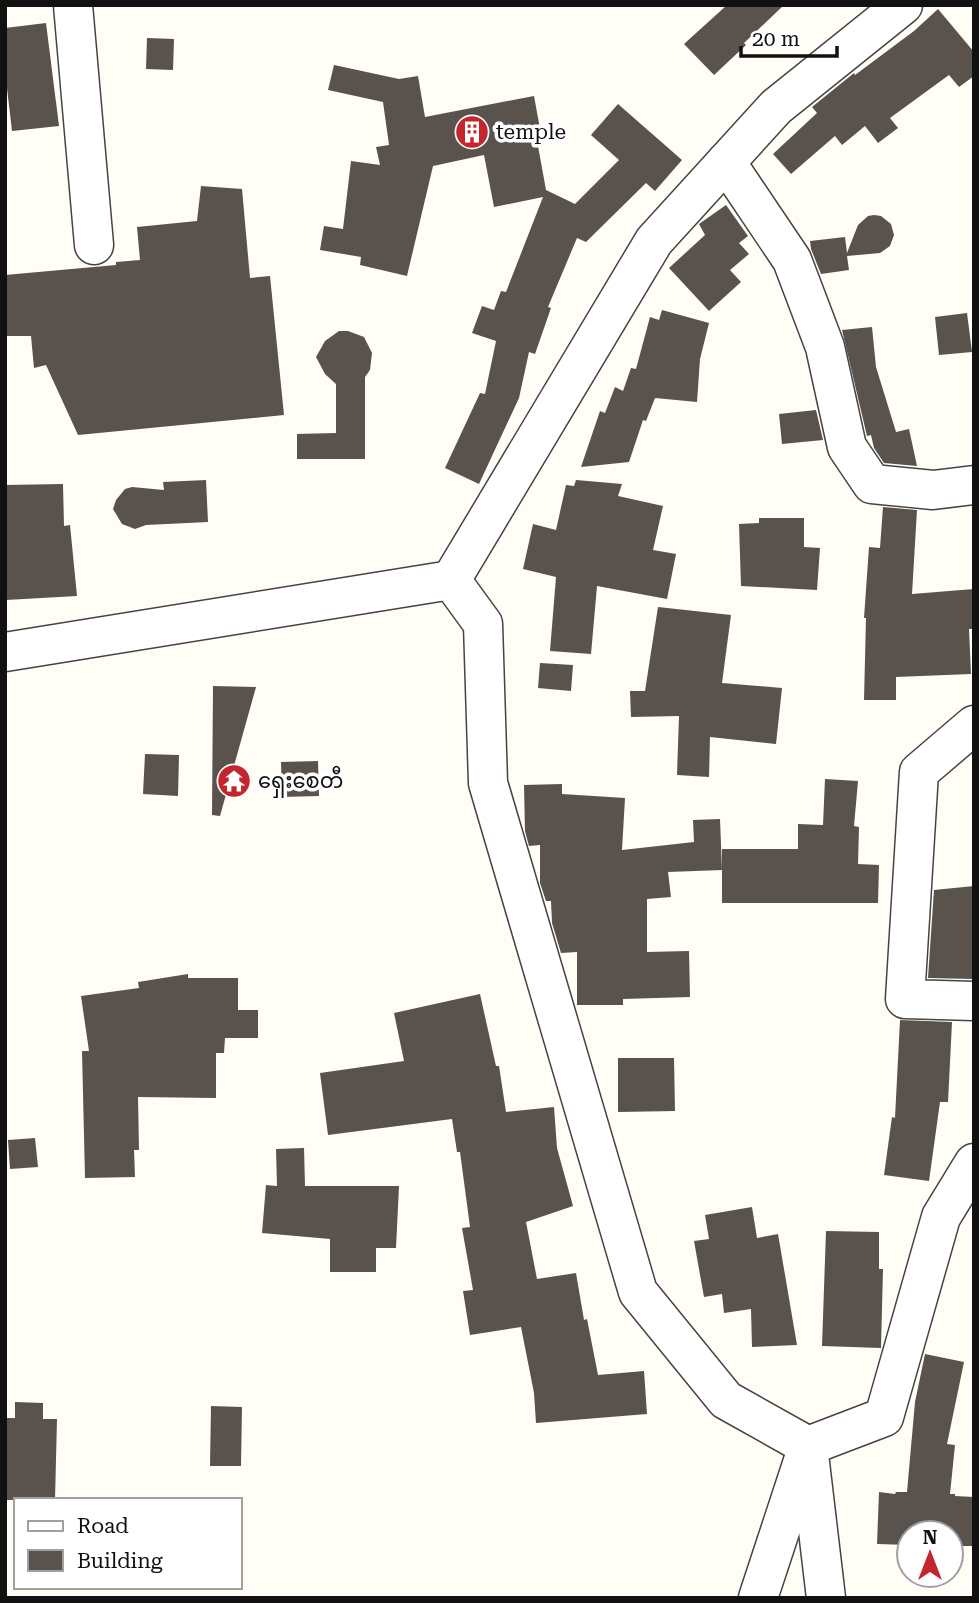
<svg xmlns="http://www.w3.org/2000/svg" width="979" height="1603" viewBox="0 0 979 1603" font-family="'Roboto Serif','Noto Sans Myanmar',serif">
  <rect width="100%" height="100%" fill="#fffdf5"/>
  <g fill="#5a524d">
    <polygon points="727,5 784,5 744,43 746,45 714,75 684,44"/>
    <polygon points="938,9 974,52 974,76 959,87 949,75 890,118 898,128 878,143 865,126 842,145 835,136 791,174 773,154 817,113 812,107 854,73 855,75 914,31"/>
    <polygon points="46,23 59,126 12,131 5,71 5,28"/>
    <polygon points="147,38 174,39 173,70 146,69"/>
    <polygon points="334,65 399,79 418,76 425,117 534,96 543,145 538,146 546,190 575,204 619,160 591,135 618,104 682,160 655,191 646,183 586,242 577,238 548,307 551,308 535,354 529,352 519,398 479,484 445,468 480,393 485,394 496,341 472,333 482,306 494,310 501,291 506,292 543,197 494,207 484,155 433,166 407,276 360,265 361,257 320,250 324,226 343,229 351,161 380,165 376,147 389,145 383,102 328,90"/>
    <polygon points="201,186 242,189 250,278 270,276 284,415 78,435 46,365 34,368 31,336 5,336 5,275 116,265 116,262 140,260 137,227 197,221"/>
    <polygon points="726,205 748,236 739,243 749,254 730,270 741,282 709,311 669,268 705,235 699,224"/>
    <polygon points="874,215 881,216 891,224 894,235 890,246 880,253 847,256 849,270 821,274 811,249 810,241 845,237 847,253 858,225 868,216"/>
    <polygon points="662,310 709,323 700,359 697,402 655,398 646,421 643,420 629,462 581,467 600,411 605,413 615,387 623,391 631,368 636,369 650,317 659,320"/>
    <polygon points="967,313 972,352 939,355 935,317"/>
    <polygon points="872,327 876,367 896,432 909,429 917,466 884,463 874,448 871,435 867,436 842,330"/>
    <polygon points="339,331 348,331 364,337 372,353 370,370 365,377 365,459 297,459 297,434 336,433 336,384 325,374 316,357 325,341"/>
    <polygon points="816,410 823,440 782,444 779,414"/>
    <polygon points="206,480 208,522 146,525 135,529 122,524 113,509 116,500 125,489 132,487 164,490 163,482"/>
    <polygon points="576,480 622,484 618,496 663,506 653,550 676,554 667,599 597,586 591,654 550,651 556,577 523,569 533,524 556,530 566,485 574,486"/>
    <polygon points="63,484 64,526 70,525 77,596 6,600 5,485"/>
    <polygon points="883,507 917,510 912,594 974,589 974,629 969,629 971,674 896,677 896,700 864,700 866,618 864,618 869,547 880,548"/>
    <polygon points="759,518 804,518 804,547 820,548 817,590 741,586 739,524 759,523"/>
    <polygon points="658,607 731,615 722,683 782,688 776,744 710,737 709,777 677,775 679,716 631,717 630,691 645,691"/>
    <polygon points="540,663 573,665 571,691 538,688"/>
    <polygon points="213,686 256,687 220,816 212,815"/>
    <polygon points="145,754 179,755 178,796 143,794"/>
    <polygon points="318,761 319,796 282,797 281,762"/>
    <polygon points="825,779 858,781 854,826 859,827 858,864 879,865 878,903 722,903 722,849 798,849 798,824 823,825"/>
    <polygon points="562,784 562,794 625,798 622,850 694,842 693,820 720,819 722,870 668,872 671,897 647,899 647,952 689,951 690,997 623,999 623,1005 577,1005 577,952 561,953 552,923 551,901 546,901 540,883 540,845 529,846 525,831 524,785"/>
    <polygon points="974,886 974,979 928,978 934,890"/>
    <polygon points="188,974 188,978 238,978 238,1010 258,1010 258,1038 225,1038 224,1053 216,1053 216,1098 138,1097 139,1150 134,1150 135,1177 85,1178 82,1051 89,1051 81,996 139,988 138,982"/>
    <polygon points="480,994 496,1066 499,1066 506,1112 554,1107 557,1148 573,1206 526,1222 537,1279 576,1273 584,1320 587,1319 598,1375 644,1371 647,1414 536,1423 534,1393 521,1327 470,1335 463,1291 473,1290 462,1228 470,1227 460,1152 457,1152 452,1119 328,1135 320,1073 404,1061 394,1013"/>
    <polygon points="900,1020 952,1022 948,1102 940,1102 929,1181 884,1175 892,1117 895,1118"/>
    <polygon points="618,1058 674,1058 675,1111 618,1112"/>
    <polygon points="35,1138 38,1167 10,1169 8,1140"/>
    <polygon points="304,1148 305,1186 399,1186 396,1248 376,1248 376,1272 330,1272 330,1239 262,1233 266,1185 277,1186 276,1149"/>
    <polygon points="752,1207 757,1238 778,1234 797,1345 752,1347 751,1309 724,1313 722,1294 704,1297 694,1241 709,1239 705,1215"/>
    <polygon points="826,1231 879,1232 879,1269 883,1269 881,1348 822,1346"/>
    <polygon points="925,1354 964,1362 947,1444 955,1445 950,1494 955,1494 955,1496 974,1497 974,1546 951,1546 951,1533 909,1533 909,1545 877,1544 879,1492 895,1494 896,1492 907,1492 915,1402"/>
    <polygon points="15,1402 43,1403 43,1419 57,1419 55,1500 5,1500 5,1418 15,1418"/>
    <polygon points="211,1406 242,1407 241,1466 210,1466"/>
  </g>
  <g fill="none" stroke-linecap="round" stroke-linejoin="round">
    <g stroke="#444" stroke-width="41">
      <g id="minor">
        <polyline points="73,5 94,245"/>
        <polyline points="726,162 792,260 825,347 847,447 872,484 933,490 974,485"/>
        <polyline points="451,580 483,624 488,783 638,1292 726,1400 808,1446 826,1598"/>
        <polyline points="5,652 451,580 654,241 776,107 903,5"/>
        <polyline points="974,725 919,772 905,999 974,1001"/>
        <polyline points="758,1598 808,1446 884,1417 941,1217 974,1163"/>
      </g>
    </g>
    <use href="#minor" stroke="#fff" stroke-width="38"/>
  </g>
  <defs>
    <g id="building-disc" transform="scale(1.75)"><circle r="9.5" fill="#c4262e" stroke="#fff"/><path d="M-4-6H4V6H1V3H-1V6H-4ZM-2.5-4.3h1.7v1.8h-1.7ZM.8-4.3h1.7v1.8H.8ZM-2.5-1h1.7V.8h-1.7ZM.8-1h1.7V.8H.8Z" fill="#fff"/></g>
    <g id="temple-disc" transform="scale(1.75)"><circle r="9.5" fill="#c4262e" stroke="#fff"/><path d="M0-6L5-2H3V0L6.5 2.5H4V6H1.5V3h-3V6H-4V2.5H-6.5L-3 0V-2H-5Z" fill="#fff"/></g>
  </defs>
  <g fill-rule="evenodd">
    <use href="#building-disc" x="472" y="132"/>
    <use href="#temple-disc" x="234" y="781"/>
  </g>
  <g text-anchor="middle" stroke-width="7" stroke-linejoin="round" paint-order="stroke">
    <g font-size="21" fill="#111" stroke="#fff" text-anchor="start">
      <text x="496" y="139">temple</text>
      <text x="258" y="788">ရှေးစေတီ</text>
    </g>
  </g>
  <rect width="979" height="1603" fill="none" stroke="#111111" stroke-width="14"/>
  <rect x="14" y="1498" width="228" height="91" fill="#ffffff" stroke="#a0a0a0" stroke-width="2"/>
  <rect x="28" y="1521" width="35" height="10" fill="#ffffff" stroke="#a0a0a0" stroke-width="2"/>
  <text x="77" y="1533" font-size="21" fill="#111111">Road</text>
  <rect x="28" y="1550" width="35" height="21" fill="#5a524d" stroke="#a0a0a0" stroke-width="2"/>
  <text x="77" y="1568" font-size="21" fill="#111111">Building</text>
  <g transform="translate(930 1554)"><circle r="33" fill="#ffffff" stroke="#a0a0a0" stroke-width="2"/>
  <path d="M0-5L12 26L0 18L-12 26Z" fill="#c4262e"/>
  <text y="-10" font-size="19" font-weight="bold" text-anchor="middle" fill="#111111">N</text>
  </g>
  <path d="M741 46v10h96v-10" fill="none" stroke="#111111" stroke-width="3.5"/>
  <text x="752" y="46" font-size="21" fill="#111111" stroke="#ffffff" stroke-width="5" paint-order="stroke">20 m</text>
</svg>
